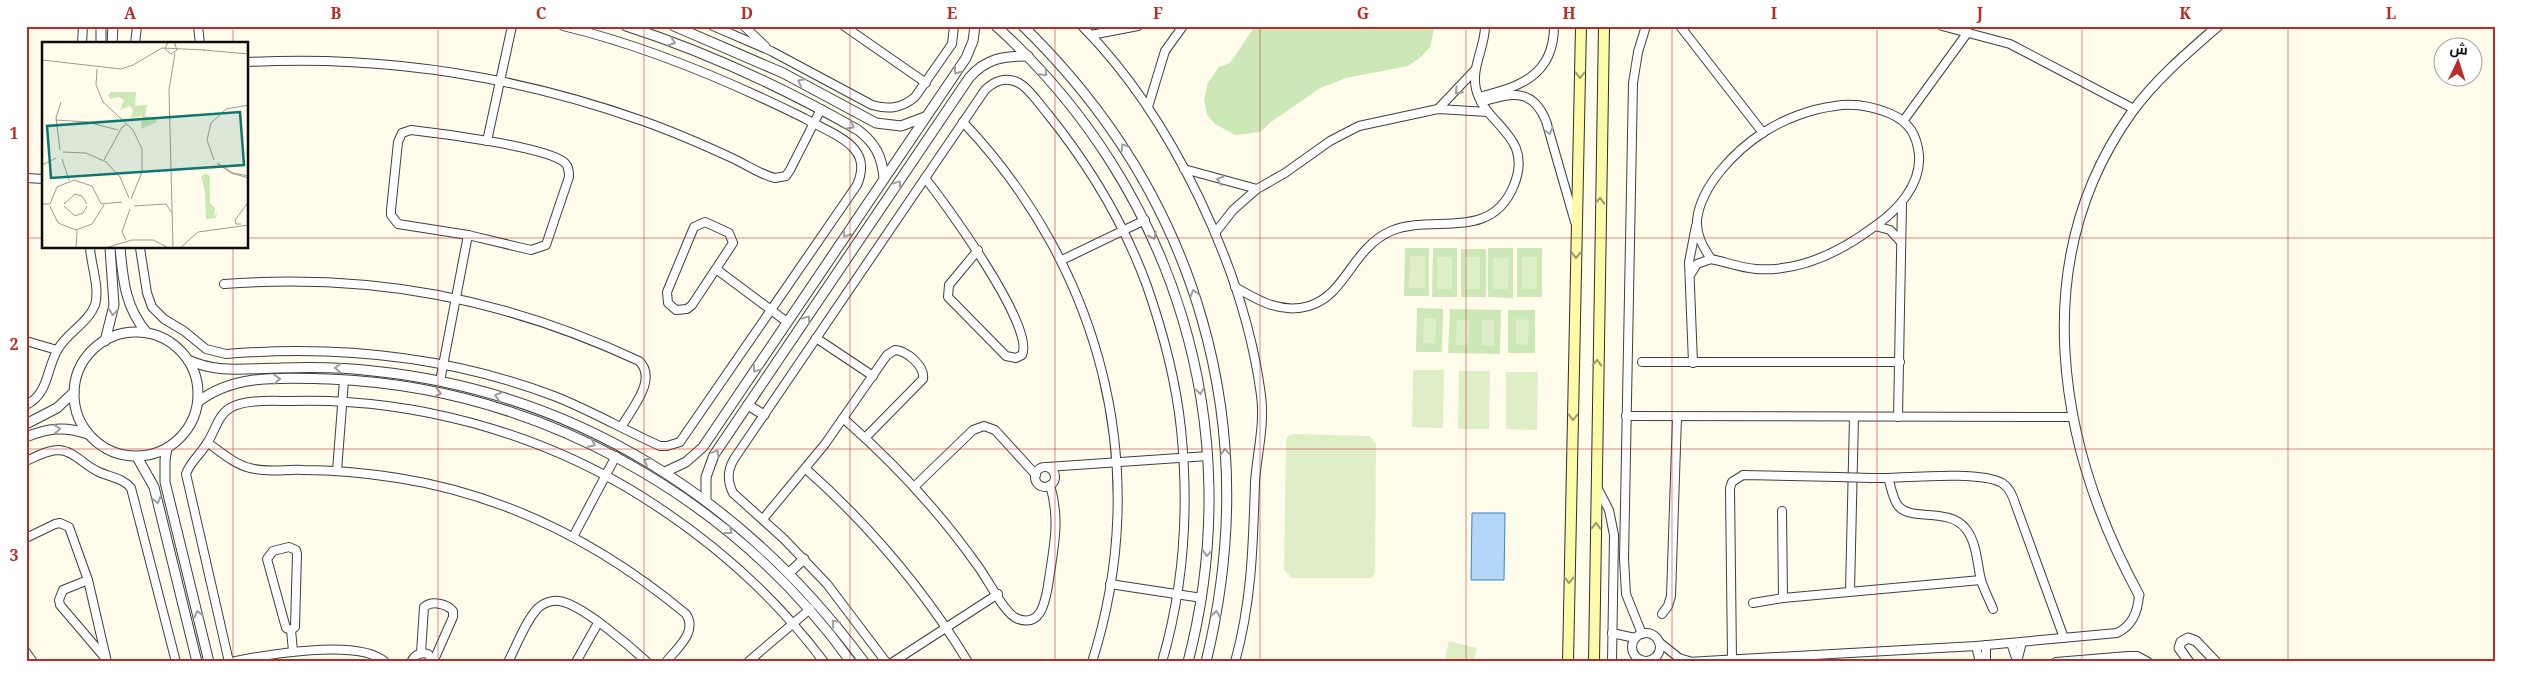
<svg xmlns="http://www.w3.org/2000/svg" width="2521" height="688" viewBox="0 0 2521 688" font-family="'Noto Serif',Cairo,serif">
  <rect width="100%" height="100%" fill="#fffcec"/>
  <g fill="#cce8b6">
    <polygon points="1255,26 1435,26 1430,47 1421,57 1408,66 1346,78 1320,88 1271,122 1260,132 1235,135 1215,124 1207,115 1204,99 1208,83 1219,67 1230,63"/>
    <polygon points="1405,248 1429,248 1429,296 1404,296"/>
    <polygon points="1433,248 1457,248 1457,297 1432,297"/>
    <polygon points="1488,248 1513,248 1513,298 1488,297"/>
    <rect x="1517" y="248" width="25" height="49"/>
    <rect x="1461" y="249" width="25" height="48"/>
    <polygon points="1417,308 1443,309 1442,352 1416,352"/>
    <polygon points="1450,309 1501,310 1500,354 1448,353"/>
    <rect x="1508" y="310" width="27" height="43"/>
  </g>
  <g fill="#deefc8">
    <polygon points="1410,256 1425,256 1425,288 1409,288"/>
    <rect x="1437" y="257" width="15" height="32"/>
    <rect x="1465" y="257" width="15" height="32"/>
    <rect x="1522" y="257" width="15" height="32"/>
    <polygon points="1493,258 1509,258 1508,289 1493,289"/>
    <polygon points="1424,318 1436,319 1435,344 1423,343"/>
    <polygon points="1516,319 1529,320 1528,345 1516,344"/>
    <polygon points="1457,320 1469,320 1468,345 1456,345"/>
    <polygon points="1482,320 1494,320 1494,346 1482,345"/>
    <polygon points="1413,370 1444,370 1443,428 1412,427"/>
    <polygon points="1459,371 1490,371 1489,429 1458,429"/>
    <polygon points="1506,372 1538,372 1537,430 1506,429"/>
    <polygon points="1293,434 1370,436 1376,444 1375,572 1372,578 1292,578 1284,570 1286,441 1288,436"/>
    <polygon points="1449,641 1477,648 1474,662 1444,662"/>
  </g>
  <polygon fill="#b2d6f5" stroke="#3a85ca" points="1472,513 1505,513 1504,580 1471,580"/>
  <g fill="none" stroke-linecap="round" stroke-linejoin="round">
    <g stroke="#3f3f3f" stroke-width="10">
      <g id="minor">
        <polyline points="198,26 200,44"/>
        <path d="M713 26 771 51 872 105C889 110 902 108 915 97L952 44 954 26"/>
        <polyline points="744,26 765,46"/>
        <polyline points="844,26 926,83"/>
        <path d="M1082 26C1172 117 1244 269 1261 395 1265 425 1257 453 1255 482 1253 544 1252 601 1235 662"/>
        <polyline points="1680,26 1763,133"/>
        <polyline points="1942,26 2010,44 2134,109"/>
        <polyline points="1091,35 1138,26"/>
        <polyline points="82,44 83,26"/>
        <polyline points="135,44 137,26"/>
        <path d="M248 62C382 55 516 76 643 121 674 132 704 145 734 159 747 165 761 175 775 178L786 176 790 170 821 109"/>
        <path d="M1479 97C1519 87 1554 76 1554 26"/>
        <path d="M1481 102C1510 94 1532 86 1546 121L1575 222"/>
        <polyline points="1148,107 1165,51 1183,26"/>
        <polyline points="1438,109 1475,70"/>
        <polyline points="1904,120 1968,32"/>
        <path d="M963 122C1101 268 1154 468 1092 662"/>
        <path d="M411 130C438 133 549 147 565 163 569 167 569 172 569 177L546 245 531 250 468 235 398 224 391 215V210L398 142 402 133Z"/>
        <polyline points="487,141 512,26"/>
        <polyline points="1184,169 1257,189"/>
        <polyline points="26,178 44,179"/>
        <path d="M925 178C944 202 1036 327 1022 355L1016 358 1006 356 948 297 949 285 978 250"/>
        <polygon points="705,222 729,233 733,243 692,305 687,309 676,310 668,303 667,292 694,227"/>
        <path d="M1875 226C1898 210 1921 185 1919 155 1917 135 1909 122 1891 114 1874 107 1853 103 1835 106 1811 109 1784 119 1764 132 1736 150 1701 185 1697 220 1696 235 1703 247 1711 259 1726 262 1741 268 1756 269 1800 272 1842 251 1875 226L1890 230 1901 242"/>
        <polyline points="1215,233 1233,210 1257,189 1285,173 1330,141 1359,126 1438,109 1488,112"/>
        <path d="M140 248 147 293 152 307 164 319 184 331 206 349 226 354C338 345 448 356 554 396 590 410 624 430 660 446H667L680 442 857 185C862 173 864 161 855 150 844 136 819 127 804 118 727 80 647 46 563 26"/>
        <polyline points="1062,260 1145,220"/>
        <polyline points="716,269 787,322"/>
        <polyline points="1690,275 1697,264 1711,259"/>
        <path d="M224 284C372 273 504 298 639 361 658 379 632 408 622 426"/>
        <path d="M1235 287C1259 301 1281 314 1309 306 1346 295 1352 248 1391 231 1433 213 1491 243 1514 185 1534 135 1485 126 1476 89 1471 67 1485 48 1485 26"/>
        <polyline points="816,338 873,376"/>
        <polyline points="26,341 57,350"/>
        <polyline points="1642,362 1900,362"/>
        <polyline points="1693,363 1689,262 1696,226"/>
        <polyline points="440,381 468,235"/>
        <path d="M26 405C49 394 46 369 58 349 67 333 88 323 95 305 100 288 91 265 90 248"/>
        <polyline points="1626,416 2072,417"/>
        <polyline points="1898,417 1902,203"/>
        <path d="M844 419C894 463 939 511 977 565 987 577 1004 614 1018 619 1041 627 1045 602 1048 586 1053 550 1061 521 1050 485"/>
        <path d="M208 443C221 452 234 464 250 468 267 473 286 469 303 470 335 470 366 473 398 478 506 495 603 545 686 614 698 632 677 648 666 662"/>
        <path d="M26 461C37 456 48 450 59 450 74 451 84 465 97 471 108 477 122 477 131 488L176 662"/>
        <polyline points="1047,467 1208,456"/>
        <circle cx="1045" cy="477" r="10"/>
        <path d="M806 469C870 526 923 588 968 662"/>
        <polyline points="337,471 344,380"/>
        <polyline points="1871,478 1888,478"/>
        <polyline points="914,487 973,430 984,426 995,430 1036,475"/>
        <polyline points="1597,487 1609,510 1614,535 1612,662"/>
        <polyline points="1782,511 1783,598"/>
        <path d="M763 519 825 444 887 355 895 350C907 351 925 366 923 379L865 438"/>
        <polyline points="573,537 616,456"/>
        <polyline points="26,538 55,524 60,523 69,527 88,580 107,662"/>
        <polygon points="289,547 296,550 297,554 295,627 291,630 286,628 267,559 273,551"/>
        <polyline points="88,580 63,590 59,600 60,605 106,659"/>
        <polyline points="1110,584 1202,598"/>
        <polyline points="1850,591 1854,417"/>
        <polyline points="1753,603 1783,598 1981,580"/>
        <path d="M1993 609C1989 599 1984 590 1981 580 1977 564 1977 543 1966 529 1949 506 1908 523 1897 504 1892 496 1891 486 1888 478 1914 477 1982 471 2002 483 2010 488 2013 497 2016 506L2064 638"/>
        <polyline points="1662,614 1668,606 1671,596 1677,417"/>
        <polyline points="291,630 293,651"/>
        <polyline points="1612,633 1635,638"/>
        <circle cx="1646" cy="647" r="14"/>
        <polyline points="1642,634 1626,594 1624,559 1633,83 1638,52 1646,26"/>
        <polyline points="1659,642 1679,658 1689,661"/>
        <polyline points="2011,643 2017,661"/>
        <polyline points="1976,646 1980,662"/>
        <polyline points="26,652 33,662"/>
        <path d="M421 653 424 607C432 600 447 604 453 611V617L434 660"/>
        <polyline points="1732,659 1730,488 1732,482 1743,475 1837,477"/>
        <path d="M229 662 186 474C190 462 201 454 207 443 215 432 217 416 230 408 245 399 272 401 290 401 411 397 538 432 641 496 711 540 774 595 824 662"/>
        <path d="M231 662C264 655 359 638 385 662"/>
        <path d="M411 662C415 654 421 652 428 654L434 662"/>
        <path d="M508 662C516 647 526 620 538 608 543 603 552 600 559 601 580 603 631 647 647 662"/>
        <polyline points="576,662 598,623"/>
        <polyline points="748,662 810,609"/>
        <path d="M886 662 827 584 784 539 733 493C727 481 727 471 734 459L985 90C994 81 1006 76 1019 83 1030 89 1039 104 1047 113 1089 165 1124 223 1147 286 1163 332 1176 381 1181 429 1189 507 1184 587 1162 662"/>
        <polyline points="893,662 998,594"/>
        <path d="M1687 662 1976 646 2117 633C2132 626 2138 611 2139 595"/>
        <polyline points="1986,662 1986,645"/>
        <polyline points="2017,662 2022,642"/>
        <polyline points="2056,662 2128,656 2137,656 2148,662"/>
      </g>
    </g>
    <g stroke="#3f3f3f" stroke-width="11">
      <g id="tertiary">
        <path d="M626 26C707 52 784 88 858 130 875 143 882 156 884 178"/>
        <polyline points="674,26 783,73 876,123 901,126 925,117"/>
        <path d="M996 26C1175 188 1249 427 1188 662"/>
        <path d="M1023 26C1198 197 1264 424 1206 662"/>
        <polyline points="101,44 101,26"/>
        <polyline points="112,44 113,26"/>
        <path d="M120 248C123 280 125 307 147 333"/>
        <circle cx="136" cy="394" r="62"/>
        <polyline points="105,341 114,305 110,248"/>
        <path d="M188 360C219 374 247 368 280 368 311 367 342 367 373 371 577 392 744 500 864 662"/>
        <path d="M198 402C235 373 284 378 329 379 536 387 730 494 851 662"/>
        <polyline points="748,405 764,415"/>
        <polyline points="26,424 57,408 74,392"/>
        <path d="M26 437C48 428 65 426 88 434"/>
        <polyline points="167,448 165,460 165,482 209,662"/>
        <polyline points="137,457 154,487 197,662"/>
        <polyline points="665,472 686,462 703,447 966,58 973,41 975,26"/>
        <path d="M706 500V477L714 455 969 78C986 58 1004 56 1028 56"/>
        <polyline points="789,573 804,559"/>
        <path d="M2139 595C2057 444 2026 260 2132 112 2155 80 2188 52 2218 26"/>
        <polyline points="2189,662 2179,648 2181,642 2188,638 2196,641 2216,662"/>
      </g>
    </g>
    <g stroke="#2e2e2e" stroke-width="12">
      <g id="secondary">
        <polyline points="1568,662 1581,26"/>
        <polyline points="1594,662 1604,26"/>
      </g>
    </g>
    <use href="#minor" stroke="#fff" stroke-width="8"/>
    <use href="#tertiary" stroke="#fff" stroke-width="9"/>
    <use href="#secondary" stroke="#fdfba8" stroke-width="10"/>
    <g stroke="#3f3f3f" stroke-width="10" stroke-linecap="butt">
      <polyline id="minor-bridge" points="1837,477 1871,478"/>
    </g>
    <use href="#minor-bridge" stroke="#fff" stroke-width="8"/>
  </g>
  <defs><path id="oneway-chevron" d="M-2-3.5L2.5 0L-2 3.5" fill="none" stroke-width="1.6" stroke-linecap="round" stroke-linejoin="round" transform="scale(1.25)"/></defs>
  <g stroke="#9e9e9e">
    <use href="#oneway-chevron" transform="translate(672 42) rotate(20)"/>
    <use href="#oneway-chevron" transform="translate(957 71) rotate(125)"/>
    <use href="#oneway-chevron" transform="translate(1044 73) rotate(47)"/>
    <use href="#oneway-chevron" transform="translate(801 82) rotate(-153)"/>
    <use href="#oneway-chevron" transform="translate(1458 91) rotate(134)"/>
    <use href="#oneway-chevron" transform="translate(851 126) rotate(30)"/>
    <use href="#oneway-chevron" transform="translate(1549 131) rotate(74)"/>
    <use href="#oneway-chevron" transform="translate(1124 147) rotate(-123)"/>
    <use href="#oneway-chevron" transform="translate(1220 180) rotate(-164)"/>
    <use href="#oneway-chevron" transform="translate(898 184) rotate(-56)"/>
    <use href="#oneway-chevron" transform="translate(846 234) rotate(124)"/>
    <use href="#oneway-chevron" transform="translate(1153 236) rotate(65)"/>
    <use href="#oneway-chevron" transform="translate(1194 293) rotate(-107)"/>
    <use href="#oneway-chevron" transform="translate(113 312) rotate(98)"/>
    <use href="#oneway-chevron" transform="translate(807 319) rotate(-56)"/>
    <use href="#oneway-chevron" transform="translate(338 368) rotate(-177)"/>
    <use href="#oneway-chevron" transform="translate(756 369) rotate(124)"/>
    <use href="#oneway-chevron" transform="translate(277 379) rotate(-2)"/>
    <use href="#oneway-chevron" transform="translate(1200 391) rotate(81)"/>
    <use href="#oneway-chevron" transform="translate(438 393) rotate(12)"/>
    <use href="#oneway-chevron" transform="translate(498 396) rotate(-163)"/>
    <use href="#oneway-chevron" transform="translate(57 429) rotate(-4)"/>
    <use href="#oneway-chevron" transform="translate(592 444) rotate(26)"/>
    <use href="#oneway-chevron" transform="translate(1225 452) rotate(-94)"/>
    <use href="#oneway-chevron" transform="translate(716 453) rotate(-59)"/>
    <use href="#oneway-chevron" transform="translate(647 461) rotate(-150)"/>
    <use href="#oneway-chevron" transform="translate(157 500) rotate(76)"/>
    <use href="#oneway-chevron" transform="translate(729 531) rotate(38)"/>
    <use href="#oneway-chevron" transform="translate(1207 553) rotate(95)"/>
    <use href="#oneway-chevron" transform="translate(198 614) rotate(-104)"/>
    <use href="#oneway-chevron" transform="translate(1216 614) rotate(-80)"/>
    <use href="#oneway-chevron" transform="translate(835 623) rotate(-130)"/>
  </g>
  <g stroke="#9d9b6a">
    <use href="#oneway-chevron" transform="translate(1580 75) rotate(91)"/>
    <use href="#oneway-chevron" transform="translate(1600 201) rotate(-89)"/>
    <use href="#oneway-chevron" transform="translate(1576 255) rotate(91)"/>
    <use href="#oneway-chevron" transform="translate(1597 363) rotate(-89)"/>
    <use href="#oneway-chevron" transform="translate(1573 417) rotate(91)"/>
    <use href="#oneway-chevron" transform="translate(1596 526) rotate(-89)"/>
    <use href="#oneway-chevron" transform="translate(1569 580) rotate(91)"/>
  </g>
  <path fill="none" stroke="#b92c27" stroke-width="1" stroke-opacity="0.55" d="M233 26V44M438 26V662M644 26V662M850 26V662M1055 26V662M1260 26V662M1466 26V662M1672 26V662M1877 26V662M2082 26V662M2288 26V662M26 238H44M248 238H2495M233 248V662M26 449H2495"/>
  <g transform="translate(42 42)">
    <rect width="206" height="206" fill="#fffcec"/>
    <path d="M69 50H94L93 64 105 63 103 74 113 76 115 80 99 87 100 74 89 76 91 68 88 64 78 68 82 58 77 55 68 57 66 53ZM163 131 168 134V161L173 166 172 175 175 170 174 176 164 177 163 149 159 135Z" fill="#cce8b6"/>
    <path fill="none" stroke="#9e9c92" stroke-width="1" d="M126 0 123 7 129 12 135 8 132 0M161 8 207 12M0 18 79 27 91 23 120 6 163 8M55 27 54 43 61 60 91 88 100 107V130L89 157M14 78 45 80 76 88M18 108 14 76 19 60M21 110 44 111 64 120 78 135 87 156M20 117 27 138M62 118 80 85 84 83M172 118 165 98 169 81 184 67 207 63M0 123 14 116M207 134 191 131 175 121 189 131 207 136M0 162H8L15 145 32 138 50 144 59 162 80 160M22 162 33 152 40 154 45 162M8 164 16 181 34 188 50 182 62 163M22 164 33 174 41 171 45 164M92 164 124 162 130 171M199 182H194L193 178 207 159M84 198 80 190 88 167M131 205 127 48 133 11M34 206 35 188M63 206 90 198H111L125 205M138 206 156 190 207 183"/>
    <path fill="#0f766e" fill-opacity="0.15" stroke="#0f766e" stroke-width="2.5" d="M198 70 202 123 9 136 5 84Z"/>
    <rect width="206" height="206" fill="none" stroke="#0c0c0c" stroke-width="2.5"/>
  </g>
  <rect width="2521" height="688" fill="none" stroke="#ffffff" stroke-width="55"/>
  <g transform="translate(2458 62) rotate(4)"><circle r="24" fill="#ffffff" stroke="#9e9e9e"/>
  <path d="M0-4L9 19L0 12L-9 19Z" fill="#b92c27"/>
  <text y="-8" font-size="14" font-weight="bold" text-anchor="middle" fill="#0c0c0c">ش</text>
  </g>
  <rect x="28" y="28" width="2466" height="632" fill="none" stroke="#b92c27" stroke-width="2"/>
  <g font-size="16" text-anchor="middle" font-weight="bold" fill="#b92c27">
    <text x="130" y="19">A</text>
    <text x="336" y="19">B</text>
    <text x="541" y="19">C</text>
    <text x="747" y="19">D</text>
    <text x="952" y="19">E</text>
    <text x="1158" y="19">F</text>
    <text x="1363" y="19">G</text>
    <text x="1569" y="19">H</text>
    <text x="1774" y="19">I</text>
    <text x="1980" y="19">J</text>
    <text x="2185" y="19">K</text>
    <text x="2391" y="19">L</text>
    <text x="14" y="139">1</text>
    <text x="14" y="350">2</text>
    <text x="14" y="561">3</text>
  </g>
</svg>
